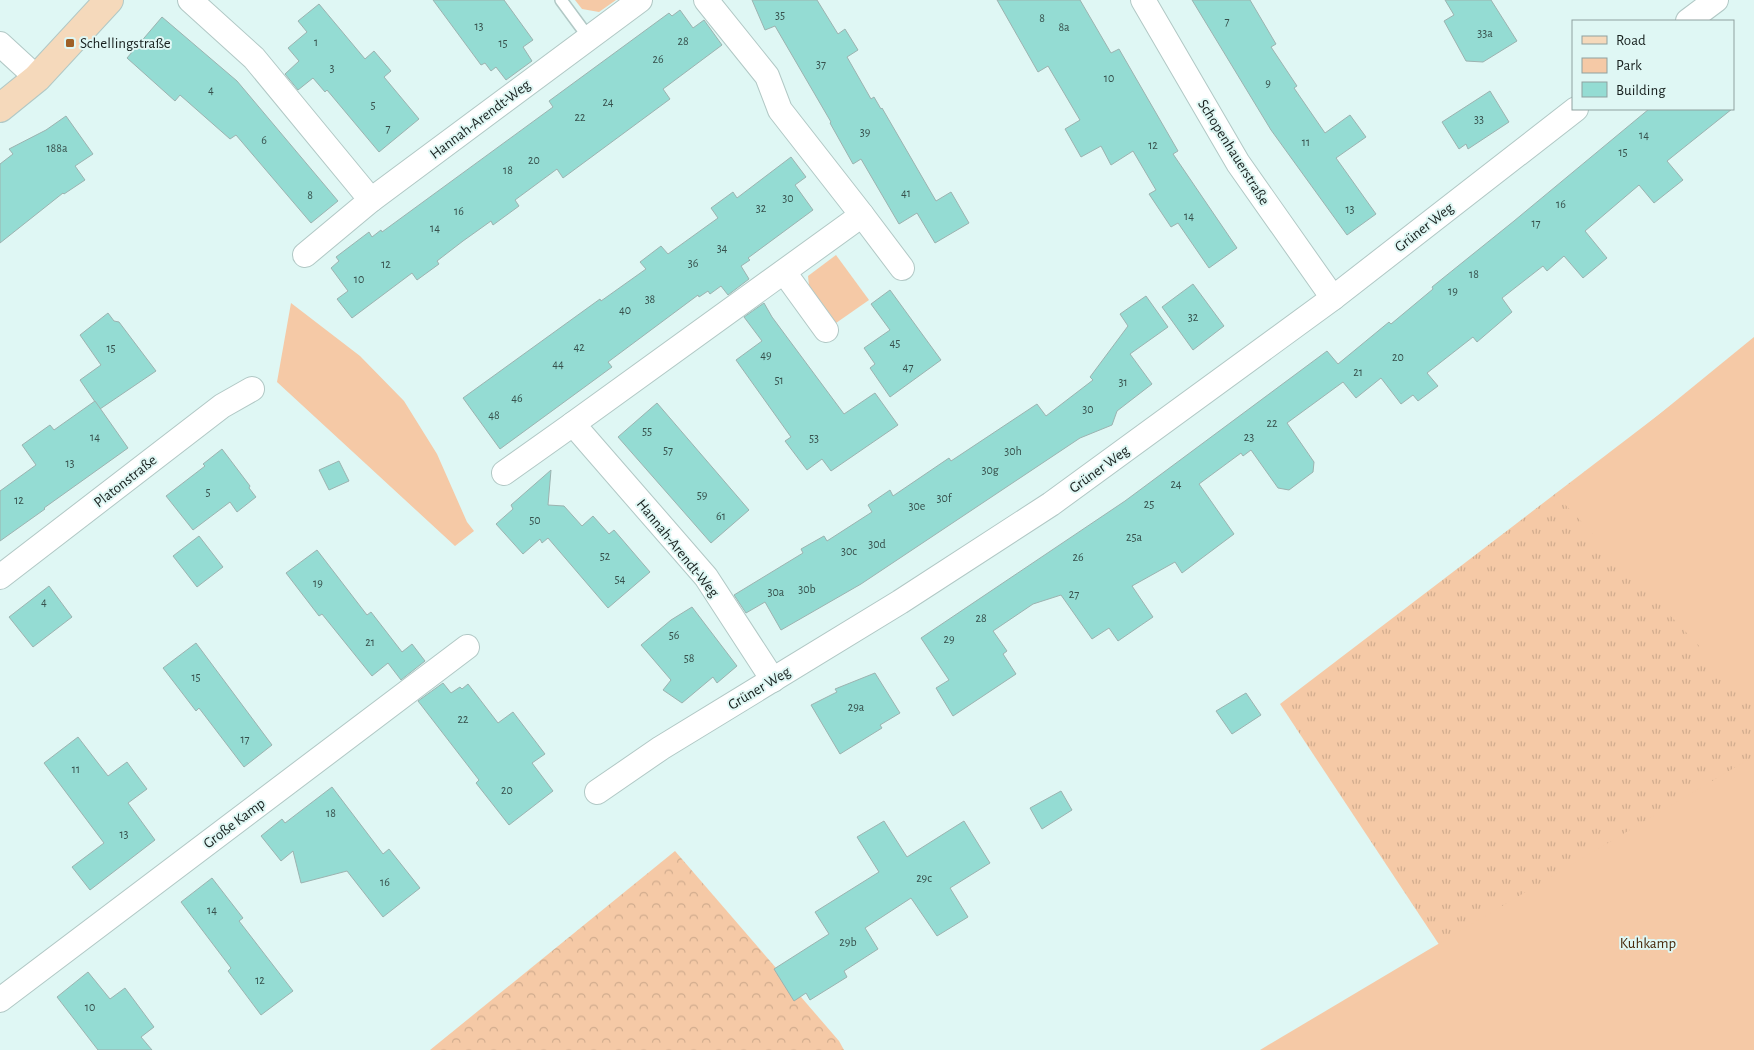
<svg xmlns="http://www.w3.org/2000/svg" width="1754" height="1050" viewBox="0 0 1754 1050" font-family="'Alegreya Sans',sans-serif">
  <defs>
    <pattern id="grass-tufts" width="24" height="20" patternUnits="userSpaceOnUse" patternTransform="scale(1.25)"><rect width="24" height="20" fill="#f5c9a6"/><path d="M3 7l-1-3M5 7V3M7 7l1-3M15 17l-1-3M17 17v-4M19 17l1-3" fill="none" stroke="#d1ac8e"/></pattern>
    <pattern id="forest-crowns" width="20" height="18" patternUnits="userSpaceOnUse" patternTransform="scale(1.25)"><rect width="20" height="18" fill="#f5c9a6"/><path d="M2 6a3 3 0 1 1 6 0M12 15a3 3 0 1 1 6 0" fill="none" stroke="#d1ac8e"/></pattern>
  </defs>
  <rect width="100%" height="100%" fill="#dff7f4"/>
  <polygon fill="url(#grass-tufts)" points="1754,342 1754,1050 1444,952 1280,704"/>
  <polygon fill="url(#forest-crowns)" points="675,851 839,1041 844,1050 430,1050"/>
  <g fill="#f5c9a6">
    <polygon points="575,0 616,0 599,12 582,9"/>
    <polygon points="836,255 869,300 836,323 809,286 808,276"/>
    <polygon points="291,303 360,356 404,401 437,454 467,522 474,531 455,546 277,382"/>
    <polygon points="1754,337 1754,704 1558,497"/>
    <polygon points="1754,756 1754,1050 1260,1050"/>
  </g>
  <g fill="#94dcd3" stroke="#9cb3b0">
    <polygon points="433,0 504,0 533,40 523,47 532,61 506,80 496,67 491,71 485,63 481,65"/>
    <polygon points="752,0 817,0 838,34 845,29 858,50 847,57 871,99 874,97 881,109 882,108 936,201 951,192 969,223 935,243 917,213 899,224 861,159 853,164 830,123 831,122 775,26 765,30"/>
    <polygon points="997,0 1080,0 1111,53 1119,49 1178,151 1173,154 1237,248 1209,268 1178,223 1171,227 1149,194 1156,190 1133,151 1111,165 1101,146 1081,157 1065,129 1080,120 1048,66 1038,72"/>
    <polygon points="1192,0 1250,0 1276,44 1271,47 1297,86 1294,88 1325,133 1350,115 1366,137 1336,158 1376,214 1347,235 1271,130"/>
    <polygon points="1445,0 1491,0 1517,41 1483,62 1466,61 1444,21 1454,15"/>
    <polygon points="319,4 365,59 374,51 391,71 384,77 419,119 379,152 327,90 325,92 313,78 298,90 285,74 299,61 288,48 307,32 298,21"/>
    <polygon points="680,10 693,28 704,20 722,45 663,89 670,99 563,178 557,169 515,200 519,206 493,225 491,221 463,241 437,261 439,264 417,280 412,273 352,318 337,299 348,291 331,268 339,261 336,257 369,232 372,237 381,230 382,232 553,107 549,101 669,13 672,16"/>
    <polygon points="162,17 237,81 338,201 311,223 236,135 230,139 180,95 175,101 127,58"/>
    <polygon points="1490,91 1509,122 1468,149 1466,144 1459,149 1442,122"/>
    <polygon points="1649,109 1732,109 1667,161 1683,180 1654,203 1639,185 1585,231 1607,258 1583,278 1564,256 1547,271 1543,266 1502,298 1512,312 1477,342 1473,337 1427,373 1438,386 1418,401 1413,395 1401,404 1381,378 1356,398 1343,382 1287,423 1314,462 1313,472 1289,490 1278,488 1251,450 1243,456 1241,453 1199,484 1234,534 1182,573 1175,562 1132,586 1153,617 1118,641 1109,628 1092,639 1061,595 1033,604 993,631 1007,651 1003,654 1016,674 953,716 936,688 949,680 921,638 1125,501 1327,351 1338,364 1389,322 1391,324 1433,289 1432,287 1514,221"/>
    <polygon points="66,116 93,154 75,166 85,180 64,194 63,193 0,243 0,164 13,154 9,149 46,130"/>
    <polygon points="791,157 806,177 795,185 813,210 748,258 750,260 741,266 749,279 728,295 721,286 710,294 708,291 699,297 698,295 608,362 612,367 500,449 463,398 600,299 601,301 646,269 640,262 661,246 668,254 718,218 711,208 733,192 737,198"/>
    <polygon points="1193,284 1224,326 1193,350 1162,307"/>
    <polygon points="890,290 941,360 890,397 870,368 875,364 864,348 890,330 871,304"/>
    <polygon points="1146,296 1168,327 1130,354 1152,384 1117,411 1112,425 1080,438 861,584 781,630 765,602 746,613 734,595 803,553 801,549 824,536 827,541 872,512 868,505 890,490 893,496 949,458 951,461 1037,404 1046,416 1093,380 1090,377 1128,326 1120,314"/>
    <polygon points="764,303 772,317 844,414 875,393 898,425 831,471 822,459 807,470 785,441 791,437 736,360 762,341 744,317"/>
    <polygon points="108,313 114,321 119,322 156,371 100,409 80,380 101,365 80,335"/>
    <polygon points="95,401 128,448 44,508 45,509 0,541 0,491 36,465 22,445 50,425 54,430"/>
    <polygon points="657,403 749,510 711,543 618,437"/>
    <polygon points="222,449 250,486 249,488 256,497 237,512 230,502 193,530 166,496 205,466 203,464"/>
    <polygon points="339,461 349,481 329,490 319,470"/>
    <polygon points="551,470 548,505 564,506 582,526 593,516 609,534 614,530 650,572 608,608 548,538 542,543 540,539 523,554 496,524 513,509 511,505"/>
    <polygon points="199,536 223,567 197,587 173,556"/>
    <polygon points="317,550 367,615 371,612 402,652 412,644 425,661 401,680 388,663 372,676 322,614 319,616 286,573"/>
    <polygon points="49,586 72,617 33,647 9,617"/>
    <polygon points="692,607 737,666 717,683 713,677 682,703 663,690 671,680 641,645 671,620"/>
    <polygon points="196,643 272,745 244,767 199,708 196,711 163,668"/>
    <polygon points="875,673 900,713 880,725 882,728 840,754 811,705 837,692 835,689"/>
    <polygon points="443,683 451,693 460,687 462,689 468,684 498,723 513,712 545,754 532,763 553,791 509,825 476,783 479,780 418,701"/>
    <polygon points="1246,693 1261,715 1232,734 1216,711"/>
    <polygon points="78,737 108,776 127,762 135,773 147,789 128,803 155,840 90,890 72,867 104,843 44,763"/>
    <polygon points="332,787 383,854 389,849 420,888 383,917 347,871 301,883 293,851 281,861 261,836 282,819 285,823"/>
    <polygon points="1061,791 1072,810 1042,829 1030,808"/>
    <polygon points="884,821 907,857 964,821 990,863 950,888 968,917 937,936 911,898 865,928 878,949 844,971 847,977 810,1000 806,993 794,1001 774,969 829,934 815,912 879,872 857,837"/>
    <polygon points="212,878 243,918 239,921 293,991 261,1015 228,971 231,968 181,902"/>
    <polygon points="88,972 110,999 125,988 154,1027 141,1037 152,1050 98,1050 57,997"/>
  </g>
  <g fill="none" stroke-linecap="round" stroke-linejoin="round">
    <g stroke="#b1c8c5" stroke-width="14">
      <polyline id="lane" points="561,0 589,38"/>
    </g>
    <g stroke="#b1c8c5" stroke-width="26">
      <g id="street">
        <polyline points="190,0 254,58 371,200 640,0"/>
        <polyline points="706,0 767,76 780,110 862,215 573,424 706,577 773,680"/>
        <polyline points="1143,0 1238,163 1333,298"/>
        <polyline points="1688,21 1716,0"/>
        <polyline points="0,44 37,78"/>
        <polyline points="862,215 902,268"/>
        <polyline points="305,255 371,200"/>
        <polyline points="784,272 826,330"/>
        <polyline points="504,473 573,424"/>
        <polyline points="0,577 222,406 252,389"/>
        <polyline points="597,792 661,748 900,602 1051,504 1333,298 1576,109"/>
        <polyline points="0,1000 467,647"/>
      </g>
    </g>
    <g stroke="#b1c8c5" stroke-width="30">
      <polyline id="secondary" points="0,108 37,78 109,0"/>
    </g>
    <use href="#lane" stroke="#fff" stroke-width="11"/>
    <use href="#street" stroke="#fff" stroke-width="24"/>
    <use href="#secondary" stroke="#f5d9bb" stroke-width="28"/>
  </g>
  <rect fill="#9e6026" stroke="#dff7f4" stroke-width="2" x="65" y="38" width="10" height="10" rx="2.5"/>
  <g text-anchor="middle" stroke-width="4" stroke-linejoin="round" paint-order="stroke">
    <g font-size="12" fill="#37504c">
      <text x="780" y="19">35</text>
      <text x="1042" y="22">8</text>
      <text x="1227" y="25">7</text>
      <text x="479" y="30">13</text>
      <text x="1064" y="31">8a</text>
      <text x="1485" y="37">33a</text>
      <text x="683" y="45">28</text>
      <text x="316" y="46">1</text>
      <text x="503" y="47">15</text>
      <text x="658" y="63">26</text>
      <text x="821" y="68">37</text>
      <text x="332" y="72">3</text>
      <text x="1109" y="82">10</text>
      <text x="1268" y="87">9</text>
      <text x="211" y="94">4</text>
      <text x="608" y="106">24</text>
      <text x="373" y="109">5</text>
      <text x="580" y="121">22</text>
      <text x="1479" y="123">33</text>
      <text x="388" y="132">7</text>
      <text x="865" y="136">39</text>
      <text x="1644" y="139">14</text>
      <text x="264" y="144">6</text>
      <text x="1306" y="146">11</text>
      <text x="1153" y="149">12</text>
      <text x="57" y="152">188a</text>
      <text x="1623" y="156">15</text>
      <text x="534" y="164">20</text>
      <text x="508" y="174">18</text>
      <text x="906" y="197">41</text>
      <text x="310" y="199">8</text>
      <text x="788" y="202">30</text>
      <text x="1561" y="208">16</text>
      <text x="761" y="212">32</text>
      <text x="1350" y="213">13</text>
      <text x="459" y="215">16</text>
      <text x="1189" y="220">14</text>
      <text x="1536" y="227">17</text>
      <text x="435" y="232">14</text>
      <text x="722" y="252">34</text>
      <text x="693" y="267">36</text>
      <text x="386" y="268">12</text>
      <text x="1474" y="278">18</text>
      <text x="359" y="283">10</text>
      <text x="1453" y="295">19</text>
      <text x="650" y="303">38</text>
      <text x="625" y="314">40</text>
      <text x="1193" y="321">32</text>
      <text x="895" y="347">45</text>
      <text x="579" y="351">42</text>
      <text x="111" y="352">15</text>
      <text x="766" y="359">49</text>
      <text x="1398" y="361">20</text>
      <text x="558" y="368">44</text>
      <text x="908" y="371">47</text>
      <text x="1358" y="376">21</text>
      <text x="779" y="384">51</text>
      <text x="1123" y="386">31</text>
      <text x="517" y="402">46</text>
      <text x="1088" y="413">30</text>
      <text x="494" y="419">48</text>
      <text x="1272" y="427">22</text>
      <text x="647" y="435">55</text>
      <text x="95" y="441">14</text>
      <text x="1249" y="441">23</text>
      <text x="814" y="442">53</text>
      <text x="668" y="454">57</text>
      <text x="1013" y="455">30h</text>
      <text x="70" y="467">13</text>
      <text x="990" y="474">30g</text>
      <text x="1176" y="488">24</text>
      <text x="208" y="496">5</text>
      <text x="702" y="499">59</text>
      <text x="944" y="502">30f</text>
      <text x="19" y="504">12</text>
      <text x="1149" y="508">25</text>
      <text x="917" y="510">30e</text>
      <text x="721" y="520">61</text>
      <text x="535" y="524">50</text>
      <text x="1134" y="541">25a</text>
      <text x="877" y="548">30d</text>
      <text x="849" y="555">30c</text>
      <text x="605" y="560">52</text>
      <text x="1078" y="561">26</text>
      <text x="620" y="583">54</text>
      <text x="318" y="587">19</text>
      <text x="807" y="593">30b</text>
      <text x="776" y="596">30a</text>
      <text x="1074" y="598">27</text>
      <text x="44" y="606">4</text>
      <text x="981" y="622">28</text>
      <text x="674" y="639">56</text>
      <text x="949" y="643">29</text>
      <text x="370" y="646">21</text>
      <text x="689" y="662">58</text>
      <text x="196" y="681">15</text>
      <text x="856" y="711">29a</text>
      <text x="463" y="723">22</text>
      <text x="245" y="743">17</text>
      <text x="76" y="773">11</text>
      <text x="507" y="794">20</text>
      <text x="331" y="817">18</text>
      <text x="124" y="838">13</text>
      <text x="924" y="882">29c</text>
      <text x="385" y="886">16</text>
      <text x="212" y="914">14</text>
      <text x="848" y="946">29b</text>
      <text x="260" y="984">12</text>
      <text x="90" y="1011">10</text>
    </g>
    <g font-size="15" fill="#18211f" stroke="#dff7f4" text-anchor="start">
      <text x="80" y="48">Schellingstraße</text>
    </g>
    <g font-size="15" fill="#18211f" stroke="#dff7f4">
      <text transform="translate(480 119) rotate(-37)" y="5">Hannah-Arendt-Weg</text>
      <text transform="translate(1234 152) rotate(58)" y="5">Schopenhauerstraße</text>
      <text transform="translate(1424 227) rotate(-38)" y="5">Grüner Weg</text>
      <text transform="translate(1099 469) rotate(-36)" y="5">Grüner Weg</text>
      <text transform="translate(125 481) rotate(-38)" y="5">Platonstraße</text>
      <text transform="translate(678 548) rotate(51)" y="5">Hannah-Arendt-Weg</text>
      <text transform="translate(759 688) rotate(-31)" y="5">Grüner Weg</text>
      <text transform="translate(234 823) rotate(-37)" y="5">Große Kamp</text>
    </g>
    <g font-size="15" fill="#48290c" stroke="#dff7f4">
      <text x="1648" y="948">Kuhkamp</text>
    </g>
  </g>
  <rect x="1572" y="20" width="162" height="90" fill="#dff7f4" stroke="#8fa19f"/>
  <rect x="1582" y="36" width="25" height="8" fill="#f5d9bb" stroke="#8fa19f"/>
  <text x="1616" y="45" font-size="15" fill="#18211f">Road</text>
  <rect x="1582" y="58" width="25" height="15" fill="#f5c9a6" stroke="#8fa19f"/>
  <text x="1616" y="70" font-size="15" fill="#18211f">Park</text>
  <rect x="1582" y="82" width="25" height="15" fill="#94dcd3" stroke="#8fa19f"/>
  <text x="1616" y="95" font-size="15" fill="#18211f">Building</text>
</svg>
